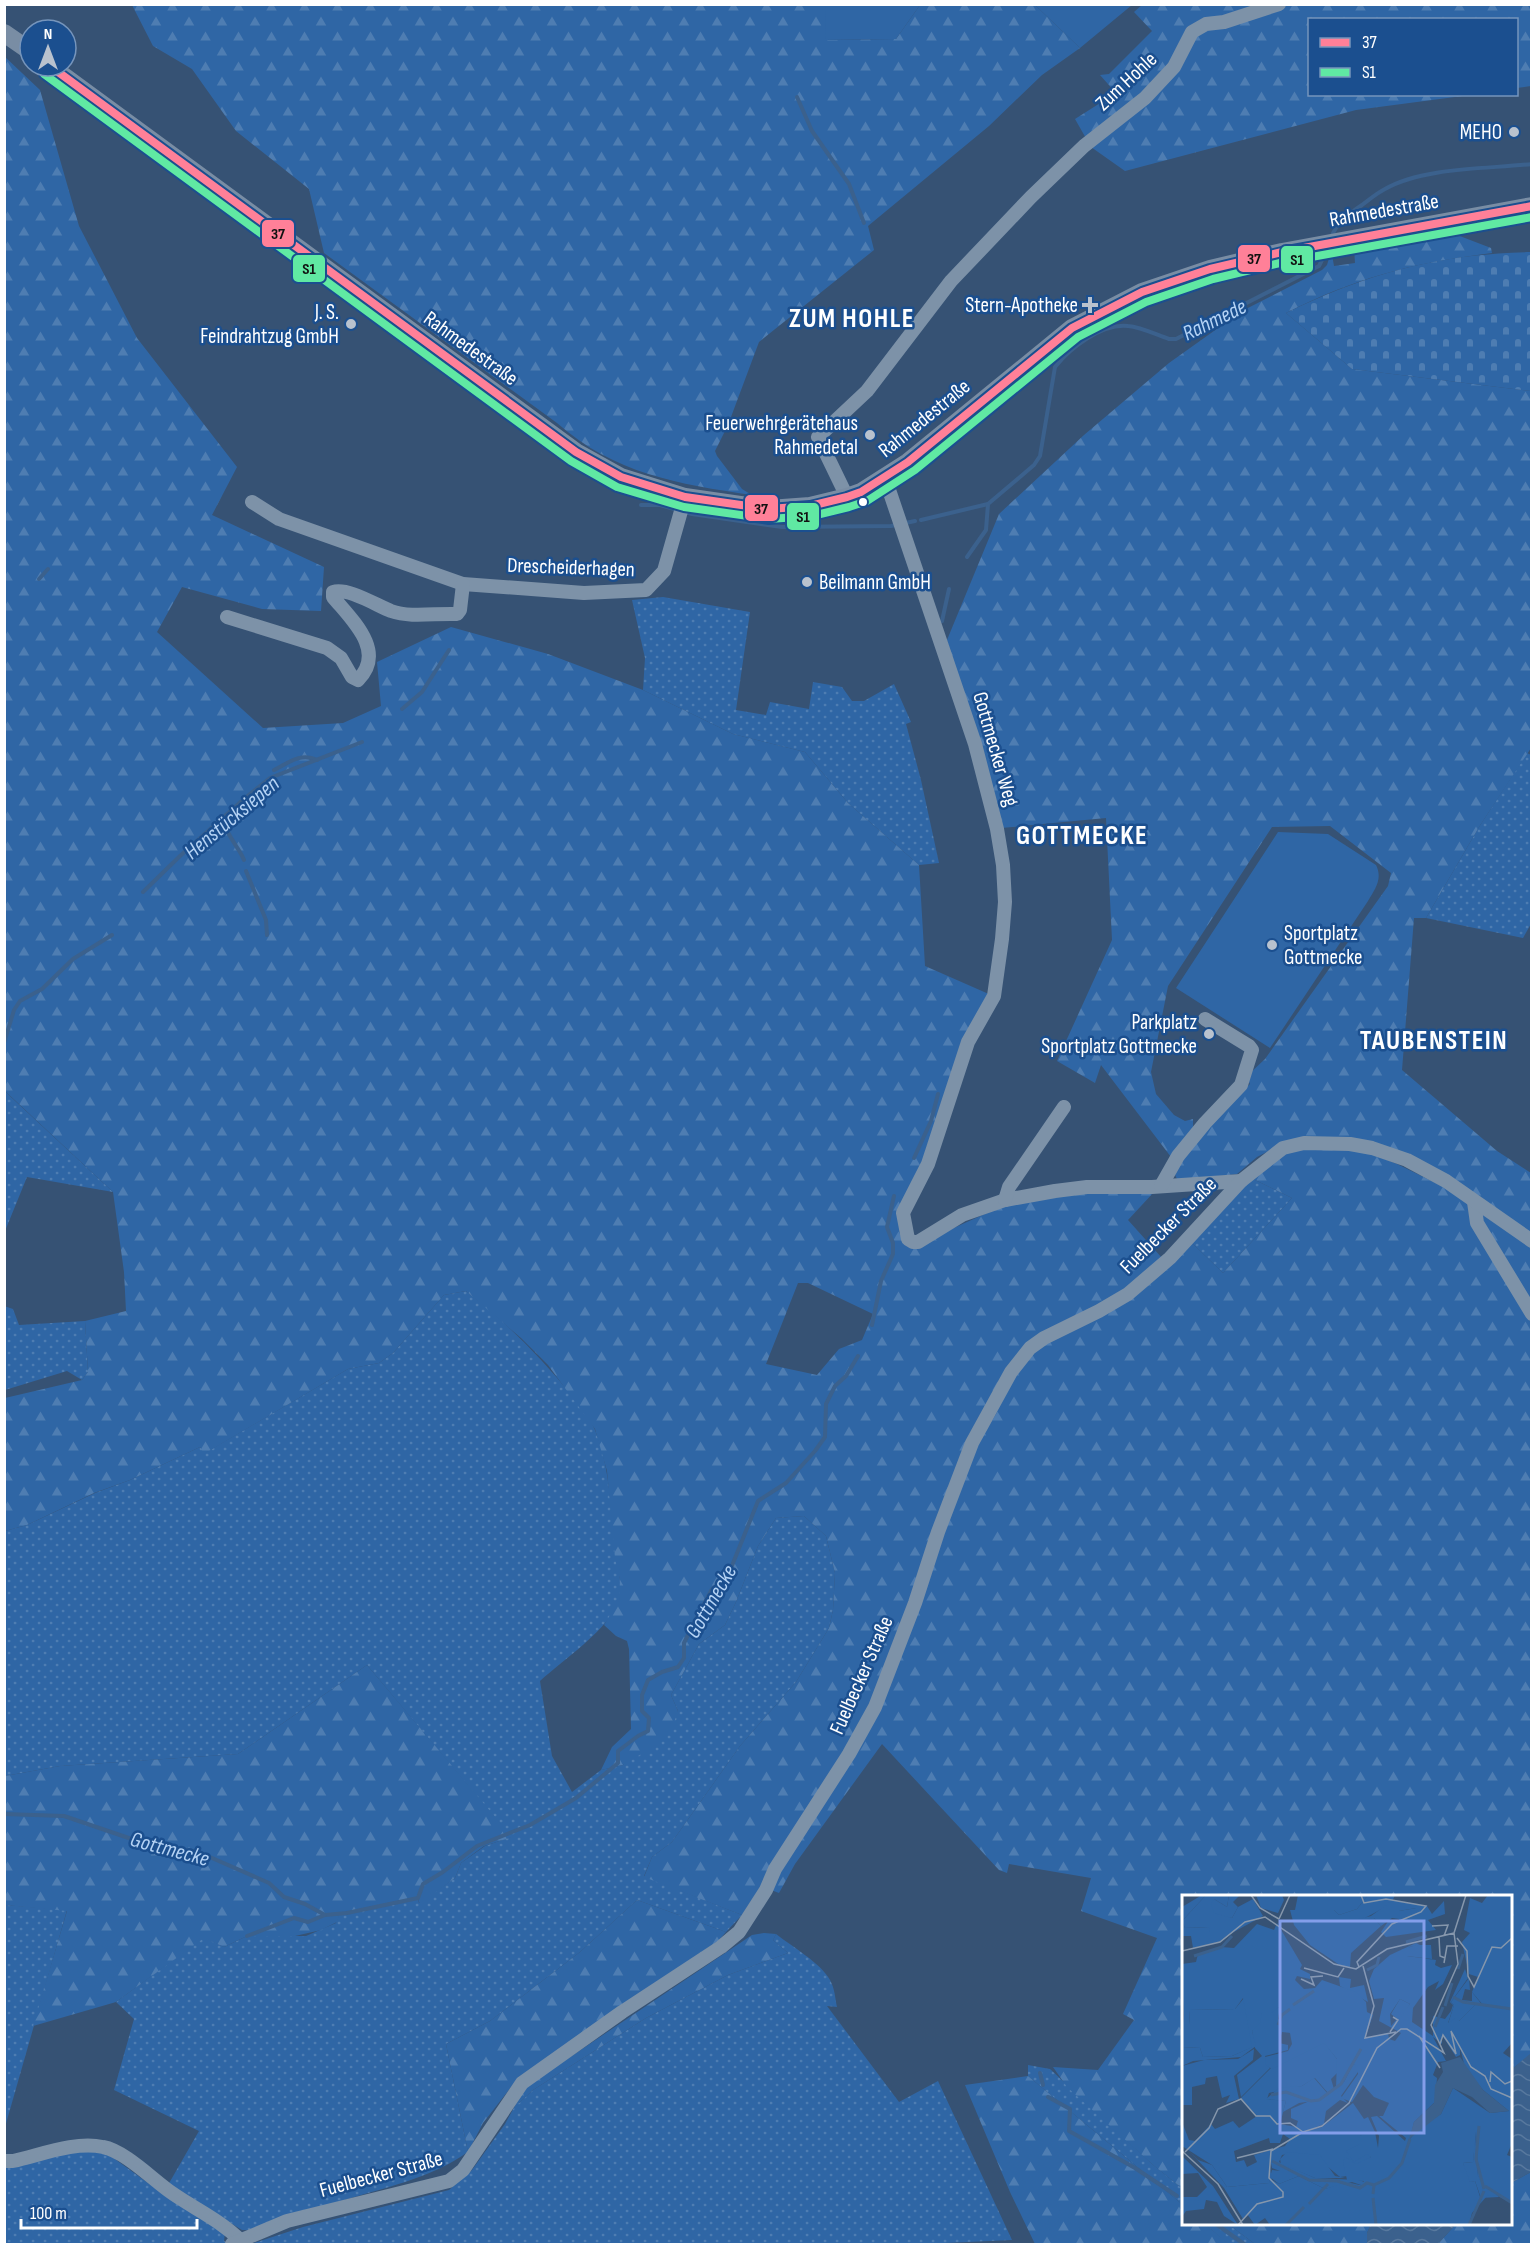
<svg xmlns="http://www.w3.org/2000/svg" width="1536" height="2249" viewBox="0 0 1536 2249" font-family="'Sofia Sans Condensed',sans-serif">
  <defs>
    <pattern id="grass-dots" width="8" height="8" patternUnits="userSpaceOnUse" patternTransform="scale(1.5)"><rect width="8" height="8" fill="#2f66a5"/><path d="M2 2h.1M6 6h.1" fill="none" stroke="#4e7db2" stroke-width="1.8" stroke-linecap="round"/></pattern>
    <pattern id="forest-firs" width="22" height="20" patternUnits="userSpaceOnUse" patternTransform="scale(1.5)"><rect width="22" height="20" fill="#2f66a5"/><path d="M5 1l3.5 6h-7zM16 11l3.5 6h-7z" fill="#4e7db2"/></pattern>
    <pattern id="cemetery-stones" width="16" height="16" patternUnits="userSpaceOnUse" patternTransform="scale(1.5)"><rect width="16" height="16" fill="#2f66a5"/><path d="M2 7V4a2 2 0 0 1 4 0v3zM10 15v-3a2 2 0 0 1 4 0v3z" fill="#4e7db2"/></pattern>
    <pattern id="water-waves" width="16" height="10" patternUnits="userSpaceOnUse" patternTransform="scale(1.5)"><rect width="16" height="10" fill="#3b618d"/><path d="M0 5q4-4 8 0t8 0" fill="none" stroke="#58799e"/></pattern>
  </defs>
  <rect width="100%" height="100%" fill="#365274"/>
  <g fill="url(#grass-dots)">
    <polygon points="663,597 750,612 736,710 766,715 770,702 809,709 813,682 842,687 852,701 864,701 894,684 911,722 906,724 921,780 939,863 919,865 848,803 805,752 733,734 643,690 645,658 632,600"/>
    <polygon points="1527,753 1531,755 1532,922 1523,938 1426,918 1479,827"/>
    <polygon points="5,1091 12,1098 113,1192 27,1177 5,1231"/>
    <polygon points="1251,1178 1292,1198 1223,1273 1192,1243"/>
    <path d="M466 1291C506 1322 541 1357 572 1396 580 1407 590 1418 595 1430 609 1464 610 1501 614 1537 615 1554 624 1585 619 1601 610 1628 562 1661 540 1681L552 1756 572 1792 601 1770 623 1765 678 1711 671 1695 699 1644 725 1625 736 1602 758 1546 776 1518 804 1516 826 1536 835 1573 833 1610 829 1628 796 1682 740 1746 672 1842 652 1857 644 1876 742 1915 726 1932 637 1900 580 1952 490 2021 446 2044 468 2152C430 2179 382 2188 338 2202 310 2210 282 2220 254 2230H242L168 2185 199 2131 114 2090 134 2019 116 2002 204 1937 224 1947 247 1936H306L336 1923 339 1915 418 1899 419 1903 455 1878 461 1863 485 1846 511 1837 367 1665 238 1754 60 1766 5 1776V1531L27 1525 95 1493 130 1480 200 1447 205 1453 348 1369 379 1363 393 1353 444 1295Z"/>
    <polygon points="4,1306 13,1309 19,1325 85,1321 88,1372 82,1380 67,1371 5,1390"/>
    <polygon points="5,1905 67,1910 5,2127"/>
    <path d="M776 1934C791 1946 821 1963 830 1980 835 1989 835 1998 837 2007L827 2006 899 2102 938 2081 1012 2240 923 2244H251L303 2227 449 2190 472 2170 505 2124 517 2102 519 2103 533 2090 646 2018 728 1975 788 1953 773 1940Z"/>
    <polygon points="1028,2065 1050,2069 1152,2164 1183,2189 1183,2205 1028,2076"/>
    <polygon points="78,2151 98,2151 112,2157 166,2196 225,2232 224,2241 227,2243 5,2244 4,2167"/>
    <polygon points="1205,2224 1228,2224 1255,2244 1228,2244"/>
  </g>
  <g fill="url(#forest-firs)" fill-rule="evenodd">
    <path d="M1034 4 1080 48 1042 75 989 126 868 226 874 250 759 342 728 425 715 451 717 456 742 489 752 495C678 484 615 474 557 423L324 253 309 189 236 131 192 69 153 46 132 5H826V40L896 39 920 5Z"/>
    <polygon points="1142,5 1531,5 1531,86 1517,88 1516,20 1310,20 1310,94 1470,95 1356,110 1125,171 1091,147 1075,119 1116,93 1100,75 1109,74 1152,31 1134,12"/>
    <path d="M4 56 40 90 79 226 137 338 237 467 212 515 324 567 321 611 262 609 182 587 157 632 263 728 343 723 381 706 377 662 451 627 548 654 643 690 733 734 805 752 848 803 919 865 925 966 991 995 946 1097 926 1148 923 1166 899 1220 903 1241 947 1231 996 1209 1033 1199 1076 1192H1154L1128 1220 1162 1258 1192 1243 1223 1273 1292 1198 1251 1178 1280 1153 1310 1148H1348L1375 1155 1397 1164 1444 1187 1531 1246 1532 2053 1511 2070 1510 1896H1184L1183 2189 1153 2165 1067 2087 1053 2067 1098 2070 1134 2020 1123 2014 1157 1938 1081 1911 1091 1878 1009 1864 1007 1873 999 1870 882 1744 795 1864 779 1893 761 1886 742 1915 644 1877 652 1857 672 1842 740 1746 796 1682 829 1628 833 1610 835 1573 826 1536 804 1516 776 1518 758 1546 736 1602 725 1625 699 1644 671 1695 678 1711 671 1731 643 1753 623 1765 601 1770 612 1747 631 1729 629 1649 627 1641 616 1636 604 1625 619 1600 620 1580 615 1558 607 1471 595 1429 548 1365 521 1338 466 1291 444 1295 393 1353 379 1363 348 1369 204 1454 200 1447 130 1480 94 1493 27 1525 5 1531V1398L82 1380 88 1372 85 1321 126 1311 124 1272 113 1192 5 1091ZM798 1283H808L873 1314 862 1340 839 1349 817 1375 766 1364Z"/>
    <path d="M1444 230 1491 248 1492 253C1413 263 1357 277 1286 313L1352 369 1531 391V748L1479 827 1426 918H1414L1402 1070 1497 1151 1531 1173V1235L1379 1144 1278 1146 1257 1157 1237 1174 1183 1180 1177 1179 1175 1175C1190 1140 1222 1111 1250 1084L1246 1077 1265 1059 1388 886 1391 873 1330 826 1272 827 1168 986 1151 1072 1156 1094 1174 1115 1185 1121 1193 1119V1129L1171 1157 1101 1065 1095 1083 1057 1061 1112 940 1106 818 1001 828 947 640 999 514 1084 435 1169 363 1242 311 1322 270 1327 265 1330 255H1332L1334 266 1355 263 1354 247Z"/>
    <polygon points="367,1665 512,1837 484,1846 461,1863 455,1878 420,1904 417,1897 340,1913 337,1922 321,1930 295,1936 247,1936 224,1947 204,1938 116,2002 33,2026 67,1911 5,1905 5,1776 60,1766 238,1754"/>
    <polygon points="637,1900 726,1932 718,1941 519,2077 483,2123 468,2152 446,2044 490,2021 580,1952"/>
    <polygon points="764,1933 776,1934 773,1940 788,1953 728,1975 646,2018 533,2090 518,2104 517,2102 527,2086 752,1935"/>
    <polygon points="1028,2076 1183,2205 1184,2224 1205,2224 1229,2244 1035,2244 1010,2192 965,2085"/>
    <polygon points="1531,2172 1531,2244 1438,2244 1456,2224 1510,2224 1511,2183"/>
    <polygon points="1228,2224 1371,2224 1367,2233 1367,2244 1255,2244"/>
  </g>
  <path fill="url(#cemetery-stones)" d="M1531 252V391L1352 369 1286 313C1367 273 1440 254 1531 252Z"/>
  <g fill="#2f66a5">
    <polygon points="826,5 826,4 920,5 896,39 825,40"/>
    <polygon points="1035,5 1034,5 1132,5 1080,48"/>
    <path d="M1278 832 1328 834 1376 865C1383 879 1375 889 1368 901L1270 1048 1176 988Z"/>
  </g>
  <g fill="url(#water-waves)">
    <polygon points="1531,2053 1531,2172 1511,2183 1511,2070"/>
    <polygon points="1371,2224 1456,2224 1438,2244 1367,2244 1367,2233"/>
  </g>
  <g fill="none" stroke-linecap="round" stroke-linejoin="round">
    <g stroke="#3b618d" stroke-width="4">
      <polyline points="797,97 812,131 849,184 864,223"/>
      <path d="M1331 238C1336 223 1350 213 1362 205 1370 199 1377 193 1385 189 1423 167 1488 169 1532 164"/>
      <polyline points="641,505 660,505 692,514 782,527 891,526 915,521"/>
      <path d="M921 520 988 504 1034 465 1040 456 1055 367C1070 348 1102 323 1128 326 1141 327 1157 335 1169 339H1176L1319 266 1327 250"/>
      <polyline points="967,557 986,530 988,504"/>
      <polyline points="39,579 48,569"/>
      <polyline points="942,621 949,589"/>
      <polyline points="402,709 422,692 449,650"/>
      <path d="M274 770C288 763 301 752 317 760"/>
      <path d="M225 818C223 832 239 847 244 860"/>
      <polyline points="246,871 266,920 267,935"/>
      <polyline points="143,892 180,856 245,798 270,778 362,742"/>
      <polyline points="4,1043 14,1010 20,1001 42,989 73,959 112,935"/>
      <polyline points="914,1158 931,1121 938,1094"/>
      <polyline points="872,1325 881,1281 893,1254 893,1243 887,1227 894,1196"/>
      <polyline points="4,1814 64,1816 161,1849 196,1851 269,1883 284,1897 305,1904 325,1915 347,1913 418,1898 423,1884 443,1872 477,1846 530,1825 576,1798 618,1763 618,1751 638,1736 648,1731 649,1718 642,1711 642,1695 648,1680 662,1672 678,1667 684,1658 684,1643 690,1631 712,1589 727,1578 758,1501 786,1483 815,1451 825,1437 826,1404 835,1386 846,1376 858,1356"/>
      <polyline points="247,1936 294,1918 308,1922 325,1915"/>
      <polyline points="1040,2073 1043,2085"/>
      <polyline points="1048,2097 1070,2109 1069,2131 1135,2168 1177,2196"/>
      <polyline points="1216,2224 1244,2244"/>
    </g>
    <g stroke="#7d92a8" stroke-width="14">
      <polyline points="885,478 975,744 997,829 1003,865 1005,902 1002,939 994,996 968,1042 928,1164 903,1213 908,1239 913,1242 918,1242 962,1215 1005,1200 1055,1191 1087,1187 1152,1187 1241,1181"/>
      <polyline points="847,497 818,437 867,391 951,281 1031,197 1084,146 1145,98 1174,67 1192,32 1206,24 1224,22 1279,4"/>
      <polyline points="252,502 279,519 463,584 584,593 646,590 664,571 685,497"/>
      <path d="M227 617 327 648 341 658 352 677 358 680C387 651 351 619 333 597V592C347 587 376 605 391 611 411 618 435 613 457 614L460 610 463 584"/>
      <polyline points="1161,1186 1178,1156 1205,1123 1241,1085 1252,1050 1249,1046 1205,1019"/>
      <polyline points="1005,1200 1009,1187 1064,1107"/>
      <polyline points="1474,1202 1477,1223 1532,1314"/>
      <path d="M4 2161H13C41 2155 74 2141 103 2147 125 2151 153 2180 172 2193 195 2209 220 2220 240 2240"/>
      <polyline points="232,2244 287,2221 449,2181 463,2170 522,2083 622,2012 721,1947 739,1932 766,1890 775,1869 849,1754 875,1707 915,1603 938,1532 972,1443 1011,1372 1030,1348 1044,1338 1099,1311 1128,1294 1170,1258 1241,1181 1283,1148 1304,1143 1350,1144 1372,1148 1407,1160 1446,1181 1532,1241"/>
    </g>
    <g stroke="#798da4" stroke-width="18">
      <polyline points="4,33 30,51"/>
      <polyline points="50,66 576,452 621,477 685,497 769,509 810,506 847,497 861,492 908,462 1072,328 1142,292 1210,269 1282,252 1532,206"/>
    </g>
    <g stroke="#1b4f8f" stroke-width="12">
      <polyline id="bus-1" points="50,66 576,452 621,477 685,497 769,509 810,506 847,497 861,492 908,462 1072,328 1142,292 1210,269 1282,252 1532,206"/>
    </g>
    <g stroke="#1b4f8f" stroke-width="12">
      <polyline id="bus-2" points="44,74 571,461 617,487 684,507 769,519 812,516 849,507 867,501 915,470 1078,337 1146,302 1213,279 1284,262 1532,217"/>
    </g>
    <use href="#bus-1" stroke="#ff8098" stroke-width="8"/>
    <use href="#bus-2" stroke="#60e9a3" stroke-width="8"/>
  </g>
  <g fill="#b9c2ce" stroke="#1b4f8f" stroke-width="2">
    <circle cx="1514" cy="132" r="6"/>
    <path d="M1087 296h6v6h6v6h-6v6h-6v-6h-6v-6h6z"/>
    <circle cx="351" cy="324" r="6"/>
    <circle cx="870" cy="435" r="6"/>
    <circle cx="807" cy="582" r="6"/>
    <circle cx="1272" cy="945" r="6"/>
    <circle cx="1209" cy="1034" r="6"/>
  </g>
  <circle fill="#fff" stroke="#1b4f8f" stroke-width="2" cx="863" cy="502" r="5"/>
  <g text-anchor="middle" stroke-width="5" stroke-linejoin="round" paint-order="stroke">
    <g font-size="21" fill="#fff" stroke="#1b4f8f">
      <text transform="translate(1126 81) rotate(-43)" y="7">Zum Hohle</text>
      <text transform="translate(1384 210) rotate(-10)" y="7">Rahmedestraße</text>
      <text transform="translate(471 348) rotate(36)" y="7">Rahmedestraße</text>
      <text transform="translate(924 418) rotate(-39)" y="7">Rahmedestraße</text>
      <text transform="translate(571 567) rotate(2)" y="7">Drescheiderhagen</text>
      <text transform="translate(996 749) rotate(74)" y="7">Gottmecker Weg</text>
      <text transform="translate(1168 1225) rotate(-45)" y="7">Fuelbecker Straße</text>
      <text transform="translate(861 1675) rotate(-66)" y="7">Fuelbecker Straße</text>
      <text transform="translate(381 2174) rotate(-15)" y="7">Fuelbecker Straße</text>
    </g>
    <g font-size="21" fill="#fff" stroke="#1b4f8f" text-anchor="end">
      <text x="1502" y="139">MEHO</text>
      <text x="1078" y="312">Stern-Apotheke</text>
      <text x="339" y="319">J. S.<tspan x="339" dy="24">Feindrahtzug GmbH</tspan></text>
      <text x="858" y="430">Feuerwehrgerätehaus<tspan x="858" dy="24">Rahmedetal</tspan></text>
      <text x="819" y="589" text-anchor="start">Beilmann GmbH</text>
      <text x="1284" y="940" text-anchor="start">Sportplatz<tspan x="1284" dy="24">Gottmecke</tspan></text>
      <text x="1197" y="1029">Parkplatz<tspan x="1197" dy="24">Sportplatz Gottmecke</tspan></text>
    </g>
    <g font-size="22" font-style="italic" fill="#b5d3f5" stroke="#1b4f8f">
      <text transform="translate(1214 319) rotate(-26)" y="8">Rahmede</text>
      <text transform="translate(231 817) rotate(-40)" y="8">Henstücksiepen</text>
      <text transform="translate(710 1601) rotate(-60)" y="8">Gottmecke</text>
      <text transform="translate(170 1848) rotate(15)" y="8">Gottmecke</text>
    </g>
    <g font-size="27" font-weight="bold" letter-spacing="1.5" fill="#fff" stroke="#1b4f8f">
      <text x="852" y="327">ZUM HOHLE</text>
      <text x="1082" y="844">GOTTMECKE</text>
      <text x="1434" y="1049">TAUBENSTEIN</text>
    </g>
  </g>
  <g transform="translate(1182 1895)">
    <rect width="330" height="330" fill="#365274"/>
    <path d="M24 0H47L45 12 32 4 38 17 50 23 56 12 71 4 81 21 50 38H27V32L3 33 0 26ZM152 0H186L175 14 157 20 152 15ZM157 82 169 84 168 93 182 90 186 107 158 91ZM287 83 288 95 283 94 280 105 290 106V97L301 111 295 108 276 127 266 129 272 110 269 107ZM62 103 71 152 50 161 21 162 18 153 0 152V111L2 128 7 129 8 115 53 114ZM98 112 96 124 109 138 100 137 97 148 106 150V155L83 161 88 173 59 202 55 180 80 161 73 153 70 136 80 117ZM142 147 155 164 156 177 149 184 152 194 162 187 171 169 176 170V177L159 201 166 208 158 205 144 216 142 229 119 238 140 232 171 208 182 224 186 222 193 237 178 241 189 262 165 281 158 282 134 262 110 258 100 260 97 267 133 283 176 285 183 287 182 291 170 287 143 294 117 281 97 289 88 282 90 275 98 276 90 273 88 264 87 288 45 292 30 270 0 251V227L7 245 13 246 29 229 33 234 51 226 57 233 75 221 59 203 89 173ZM133 183 146 198 109 214V223L116 226 114 232 98 229 104 206 85 204 87 198 120 191ZM101 239 108 244 103 251 72 260 75 267 65 272 62 265 54 267 52 256 87 243 88 248H98ZM72 154 71 165 52 181 57 204 44 208 48 200 40 203 35 181 24 183 23 189 10 192V210H0V171L22 165 56 164ZM293 236 296 281 317 302 299 303 293 286 289 287 292 289 253 268 282 274 281 268 291 267Z" fill="#2f66a5" fill-rule="evenodd"/>
    <path d="M20 0H24L0 26V12ZM47 0H58L51 7 56 12 50 23 32 18 29 9 32 4 45 12ZM74 0H100L102 5 96 18 79 13ZM116 0H152V15L157 20 175 14 186 0H213L209 9 183 23H192L199 31 169 58 168 72 159 71 128 50 112 30 108 15H113ZM306 0H330V148L321 158 330 164V248L325 260 330 262V308L314 300 305 301 290 318 287 330H88L83 323 73 330 65 319 61 324 42 293 6 255 16 265 30 270 45 292 87 288 88 273 90 285 97 289 117 281 143 294 164 287 182 291V286L165 285 161 267 163 262 174 269 189 262 185 259 172 267 164 256 178 249V241L183 238 193 237 196 253 197 241 189 222 195 221 223 246 224 243 197 221H201L207 208 192 202 181 190 170 207 159 203 176 179V171L171 169 161 189 154 193 155 164 142 148 90 174 84 170 83 162 106 156 110 149 108 138 97 127V112L89 118H80L78 128 70 136 74 151 59 162 11 166 0 171V152L18 153 21 162 50 161 70 152 61 103 53 114 8 115 7 129H2L0 69 14 67 16 59 39 52 52 53 75 29 92 35 95 28 120 70 118 74 128 79V84L115 81 113 85 122 94 133 93 140 85 174 97 184 107 185 117 191 120 183 143 206 138 207 144 213 146 219 138 197 126 202 103 192 104 187 86 192 74 208 60 234 48 238 50 227 52 225 61 254 65 253 70 259 73 270 70 261 89 253 95 257 86 246 92 231 113 230 127 251 141V121L263 124 269 116 271 110 268 107 283 74 286 83 269 107 272 110 266 128 274 123 277 126 295 108 301 110 290 97 296 82 287 79 280 47 288 38 282 35 288 3 300 8ZM218 104 228 109 209 131 208 119ZM260 140 274 162 278 160V152L283 173 301 195 327 216 308 218 271 193 259 219 236 234 228 244 232 227 253 207 255 183 251 180 256 167 264 166 251 142 260 149ZM294 237 296 281 303 293 299 305 293 286 288 287 281 268 291 267ZM262 6 263 19 246 25 254 35 204 42 199 37 207 25H217V16L234 13V9L245 11 250 19ZM0 26 3 33 27 32 28 38H50L40 46 11 53 9 41H0ZM132 183 146 199 137 205 117 208 101 217 104 206 84 204 97 193 120 191ZM105 257 138 260 153 281 163 283H133L99 269 98 264ZM0 261 31 291 56 330 42 321 35 307 24 305 22 314 4 316 0 322V302H15L25 292 16 278 0 279Z" fill="#2f66a5" fill-rule="evenodd"/>
    <path d="M234 50H249L250 64 225 61 219 55Z" fill="#2f66a5"/>
    <path d="M211 5 234 9V13L217 16V24L210 23 199 31 192 23 176 30V24L189 21ZM218 104 228 109 217 125 209 119Z" fill="#2f66a5"/>
    <path d="M278 162 301 195 327 216 308 218 290 202 271 193 259 219 227 244 232 227 252 208 253 190 261 177 259 168Z" fill="#3b618d"/>
    <path fill="none" stroke="#3b618d" stroke-width="3" d="M224 47 245 41M12 61 40 52 50 41M276 74 281 59 279 65M185 75 195 70 197 62M271 102 281 107 330 114M111 110 132 96M263 111 270 88M96 130 100 120 108 114M253 132 261 112M89 200 104 197 129 206 137 205 159 189 179 154M297 231 294 264 302 294M90 266 127 285 155 286 178 293 185 288 192 290M303 291 330 308M191 299 192 290 207 283 220 268 228 244M191 303 194 330M127 309 146 289M104 330 122 312M287 330 302 296"/>
    <path fill="none" stroke="#8697ac" stroke-width="1.5" d="M69 0 78 13 97 24M97 24 108 0M250 31 266 30 262 41M257 42 258 61 263 63M275 43 285 56 286 81 292 92 310 52 319 53 330 43M0 56 38 47 63 27 83 22 152 69 174 74 205 54 272 38 284 0M262 68 265 51H276M181 71 192 111 183 143 214 137M177 72 175 67 210 29 239 17 244 11 204 4 182 8 179 0M122 73 156 82 162 73M119 84 132 90 129 82 141 81M208 137 216 125 211 122M237 141 258 173M258 149 261 140 274 159 269 136 289 172 303 181 309 194 330 203M308 187 309 177 323 189 330 186M0 256 36 289 61 330M3 257 27 233 36 214 59 204 74 221H88L95 229 108 228 121 237M55 263 91 254M56 330 75 309 101 302V297L87 283 89 256 121 237 140 231 167 208 195 153 219 134H225L262 158 249 130 276 69 272 38"/>
    <path fill="#839eea" fill-opacity="0.15" stroke="#839eea" stroke-width="3" d="M98 26H242V238H98Z"/>
    <rect width="330" height="330" fill="none" stroke="#fff" stroke-width="3"/>
  </g>
  <g stroke="#1b4f8f" stroke-width="2">
    <rect x="261" y="219" width="34" height="29" rx="6" fill="#ff8098"/>
    <rect x="1237" y="244" width="34" height="29" rx="6" fill="#ff8098"/>
    <rect x="1280" y="245" width="34" height="29" rx="6" fill="#60e9a3"/>
    <rect x="292" y="254" width="34" height="29" rx="6" fill="#60e9a3"/>
    <rect x="744" y="494" width="35" height="28" rx="6" fill="#ff8098"/>
    <rect x="786" y="502" width="34" height="29" rx="6" fill="#60e9a3"/>
  </g>
  <g font-size="16" text-anchor="middle" font-weight="bold" fill="#111">
    <text x="278" y="239">37</text>
    <text x="1254" y="264">37</text>
    <text x="1297" y="265">S1</text>
    <text x="309" y="274">S1</text>
    <text x="761" y="514">37</text>
    <text x="803" y="522">S1</text>
  </g>
  <rect width="1536" height="2249" fill="none" stroke="#ffffff" stroke-width="12"/>
  <rect x="1308" y="18" width="210" height="78" fill="#1b4f8f" stroke="#7695bc" stroke-width="1.5"/>
  <rect x="1320" y="38" width="30" height="9" fill="#ff8098" stroke="#7695bc" stroke-width="1.5"/>
  <text x="1362" y="48" font-size="18" fill="#ffffff">37</text>
  <rect x="1320" y="68" width="30" height="9" fill="#60e9a3" stroke="#7695bc" stroke-width="1.5"/>
  <text x="1362" y="78" font-size="18" fill="#ffffff">S1</text>
  <g transform="translate(48 48)"><circle r="28" fill="#1b4f8f" stroke="#7695bc" stroke-width="1.5"/>
  <path d="M0-4.5L10 22L0 15L-10 22Z" fill="#b9c2ce"/>
  <text y="-9" font-size="16" font-weight="bold" text-anchor="middle" fill="#ffffff">N</text>
  </g>
  <path d="M21 2219v9h176v-9" fill="none" stroke="#ffffff" stroke-width="3"/>
  <text x="30" y="2219" font-size="18" fill="#ffffff" stroke="#1b4f8f" stroke-width="4.5" paint-order="stroke">100 m</text>
</svg>
